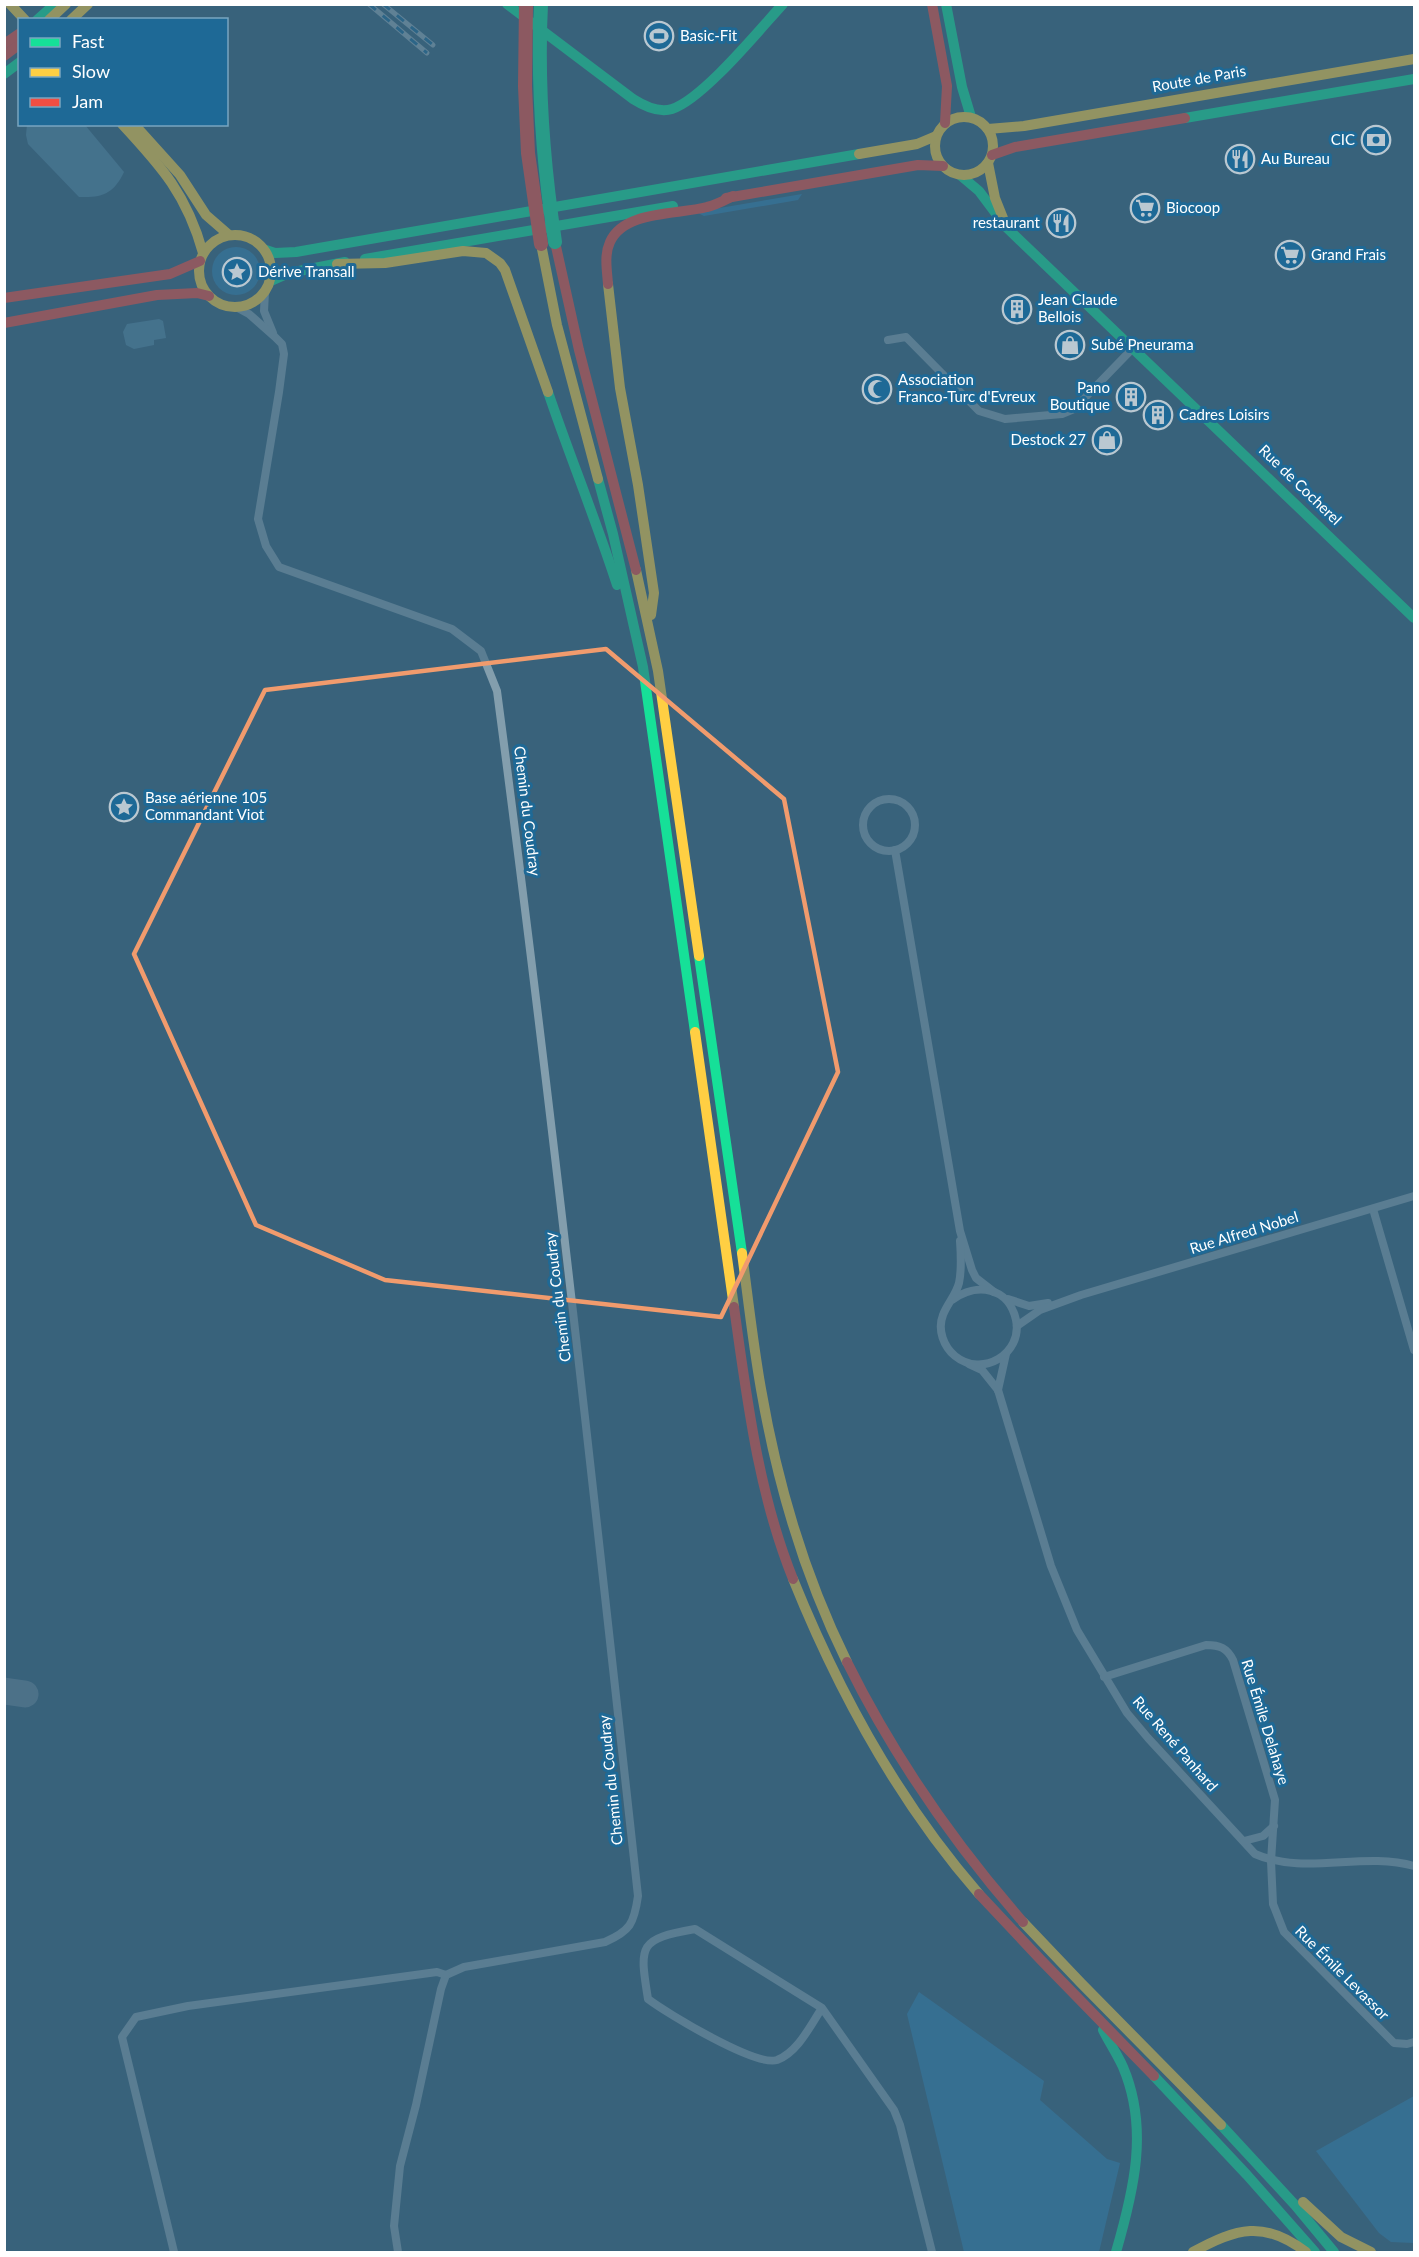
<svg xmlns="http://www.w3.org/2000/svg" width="1419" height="2257" viewBox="0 0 1419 2257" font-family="Lato,sans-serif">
  <rect width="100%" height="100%" fill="#39627b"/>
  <g fill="#347fab">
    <polygon points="802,194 798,200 704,216 696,212"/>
    <circle cx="236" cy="271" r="24"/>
    <polygon points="919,1992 1044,2081 1040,2100 1107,2159 1120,2163 1099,2252 964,2252 907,2014"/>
    <polygon points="1414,2096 1414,2243 1391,2242 1379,2233 1316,2151"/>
  </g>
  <g fill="#5385a1">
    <path d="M27 125H85L124 172C114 193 103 198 79 197L28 144 26 135Z"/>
    <polygon points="159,319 163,321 166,338 154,340 154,345 134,349 126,345 123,332 127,324"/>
  </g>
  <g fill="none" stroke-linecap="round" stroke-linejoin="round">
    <polyline stroke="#648498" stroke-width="27" points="4,1691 25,1694"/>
    <g stroke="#839ead" stroke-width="8">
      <polyline points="265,292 264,311 273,333"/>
      <path d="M236 307 249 314 275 337 282 344 284 354 279 392 258 519 266 546 279 567 452 629 481 651 497 691C550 1092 594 1494 638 1896 634 1924 630 1931 605 1942L464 1967 446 1975 441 1989 416 2105 400 2166 394 2226 398 2252"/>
      <polyline points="888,340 906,337 979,411 1005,419 1062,414 1074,409 1134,347"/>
      <circle cx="889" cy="825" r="26"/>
      <polyline points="895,850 960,1231 972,1270 976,1278 994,1292"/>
      <polyline points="1373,1209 1414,1350"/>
      <polyline points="1008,1299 1029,1306 1048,1303"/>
      <path d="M952 1300C977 1282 1009 1287 1016 1320 1023 1354 982 1378 955 1356 944 1347 937 1330 943 1315 947 1304 956 1295 959 1283 962 1269 961 1255 960 1241"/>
      <polyline points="1017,1326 1040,1310 1081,1295 1414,1196"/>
      <path d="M969 1364 982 1370 998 1390 1051 1566 1077 1630 1127 1713 1148 1738 1255 1854C1305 1876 1363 1851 1414 1866"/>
      <polyline points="998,1390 1006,1354"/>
      <path d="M1104 1677 1206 1645C1220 1645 1227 1648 1233 1660L1275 1800 1271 1861 1273 1904 1284 1932 1394 2043 1407 2044 1414 2042"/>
      <polyline points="1244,1841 1263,1836 1274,1826"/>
      <path d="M822 2008C810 2026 798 2052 777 2060 756 2067 668 2014 648 1999 639 1944 639 1939 695 1929L822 2008 894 2110 900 2125 932 2252"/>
      <polyline points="174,2252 122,2037 136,2017 188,2006 437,1972 446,1975"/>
    </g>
    <g stroke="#16e098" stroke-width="10">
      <path d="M507 4 633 99C644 106 659 113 672 109 703 99 760 29 783 4"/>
      <polyline points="946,4 962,87 971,117"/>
      <polyline points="37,20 55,4"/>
      <polyline points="4,74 20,62"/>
      <polyline points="1185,118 1414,79"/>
      <polyline points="960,175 979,191 1006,227 1414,618"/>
      <polyline points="266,250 275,253 296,252 859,154"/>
      <polyline points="365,259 673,206"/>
      <polyline points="271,281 289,273 345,262"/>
      <path d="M548 392C570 457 596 520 617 585"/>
      <polyline points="598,479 613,534 643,667 695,1032"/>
      <polyline points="699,956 742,1253"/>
      <path d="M1103 2030C1109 2042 1117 2054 1123 2067 1149 2128 1134 2190 1116 2252"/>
      <polyline points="1154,2076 1247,2175 1315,2252"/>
      <polyline points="1221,2125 1295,2205 1334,2252"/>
    </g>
    <g stroke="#ffcf43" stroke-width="10">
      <polyline points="10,4 25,20"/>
      <polyline points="49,20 66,4"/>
      <polyline points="71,20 88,4"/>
      <circle cx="964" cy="146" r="29"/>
      <path d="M122 124C162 167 187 195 203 253"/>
      <polyline points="134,124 180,175 206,215 229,235"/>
      <polyline points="988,129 1024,126 1414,59"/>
      <polyline points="859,154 917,144 936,136"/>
      <polyline points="988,163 995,198 1003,218"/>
      <circle cx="235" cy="271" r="36"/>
      <polyline points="541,244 557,325 598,479"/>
      <polyline points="337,264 385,263 463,251 486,253 500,263 505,270 548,392"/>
      <polyline points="608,284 620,388 638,485 654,593 651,615"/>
      <polyline points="636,570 658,671 699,956"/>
      <polyline points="695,1032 734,1307"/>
      <path d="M742 1253C748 1298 753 1344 761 1389 777 1482 805 1577 847 1662"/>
      <path d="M793 1579C839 1693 898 1801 979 1894"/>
      <polyline points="1023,1922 1081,1983 1221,2125"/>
      <polyline points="1303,2202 1341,2237 1371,2252"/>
      <path d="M1193 2252C1237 2228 1264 2220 1306 2252"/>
    </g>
    <g stroke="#f24e42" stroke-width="10">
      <polyline points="932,4 947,86 945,123"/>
      <polyline points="4,44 20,33"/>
      <polyline points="4,56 20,44"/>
      <polyline points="992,155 1015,147 1185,118"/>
      <polyline points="726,198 918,165 943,166"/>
      <polyline points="555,242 579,350 636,570"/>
      <path d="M608 284C607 270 604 255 610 242 624 210 678 215 707 207 716 205 725 200 733 196"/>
      <polyline points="4,298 170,274 200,261"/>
      <polyline points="4,323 157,295 197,293 209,296"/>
      <path d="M734 1307C747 1399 758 1492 793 1579"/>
      <path d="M847 1662C894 1757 953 1842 1023 1922"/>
      <polyline points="979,1894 1041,1960 1154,2076"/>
    </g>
    <g stroke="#8ea6b4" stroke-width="5">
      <g id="rail">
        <polyline points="369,4 427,53"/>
        <polyline points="383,4 433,45"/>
      </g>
    </g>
    <use href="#rail" stroke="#1e6996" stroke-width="3" stroke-dasharray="9" stroke-linecap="butt"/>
    <path stroke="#16e098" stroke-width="14" d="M541 4C537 84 543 163 555 242"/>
    <polyline stroke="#f24e42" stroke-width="14" points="526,4 525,86 528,153 541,244"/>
  </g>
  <path d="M0 0H1419V2257H0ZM606 649 784 799 838 1072 721 1317 385 1280 256 1225 134 954 265 690Z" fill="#39627b" fill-opacity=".55" fill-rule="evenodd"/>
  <path fill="none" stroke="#f19b6d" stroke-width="4.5" stroke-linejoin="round" d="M606 649 784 799 838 1072 721 1317 385 1280 256 1225 134 954 265 690Z"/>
  <defs>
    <g id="stadium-ring" transform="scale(1.5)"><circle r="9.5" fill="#1e6996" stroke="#bac8d1" stroke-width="1.5"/><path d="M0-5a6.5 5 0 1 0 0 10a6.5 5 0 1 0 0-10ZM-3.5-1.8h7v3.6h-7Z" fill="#bac8d1"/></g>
    <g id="bank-ring" transform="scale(1.5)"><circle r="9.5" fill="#1e6996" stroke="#bac8d1" stroke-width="1.5"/><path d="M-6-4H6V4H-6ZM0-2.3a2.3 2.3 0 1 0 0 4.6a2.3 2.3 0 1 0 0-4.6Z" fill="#bac8d1"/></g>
    <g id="restaurant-ring" transform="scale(1.5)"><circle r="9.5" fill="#1e6996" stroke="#bac8d1" stroke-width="1.5"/><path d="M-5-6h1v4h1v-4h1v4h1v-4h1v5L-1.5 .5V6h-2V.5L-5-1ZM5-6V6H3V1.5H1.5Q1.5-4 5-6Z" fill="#bac8d1"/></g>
    <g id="supermarket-ring" transform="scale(1.5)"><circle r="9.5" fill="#1e6996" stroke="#bac8d1" stroke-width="1.5"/><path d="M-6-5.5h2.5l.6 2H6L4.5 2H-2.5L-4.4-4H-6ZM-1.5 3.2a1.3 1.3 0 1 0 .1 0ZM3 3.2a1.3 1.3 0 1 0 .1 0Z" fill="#bac8d1"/></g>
    <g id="sight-ring" transform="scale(1.5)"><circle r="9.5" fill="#1e6996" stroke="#bac8d1" stroke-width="1.5"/><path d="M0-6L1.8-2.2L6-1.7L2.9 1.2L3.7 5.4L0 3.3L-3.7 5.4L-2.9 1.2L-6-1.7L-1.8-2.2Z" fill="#bac8d1"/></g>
    <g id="building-ring" transform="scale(1.5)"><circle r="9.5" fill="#1e6996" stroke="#bac8d1" stroke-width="1.5"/><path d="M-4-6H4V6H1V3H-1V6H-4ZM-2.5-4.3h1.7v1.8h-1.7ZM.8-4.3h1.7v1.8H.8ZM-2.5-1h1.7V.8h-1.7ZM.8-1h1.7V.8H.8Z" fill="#bac8d1"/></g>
    <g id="shop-ring" transform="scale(1.5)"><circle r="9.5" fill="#1e6996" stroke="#bac8d1" stroke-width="1.5"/><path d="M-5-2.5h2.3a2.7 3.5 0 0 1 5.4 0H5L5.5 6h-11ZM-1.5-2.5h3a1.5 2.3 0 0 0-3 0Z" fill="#bac8d1"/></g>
    <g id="mosque-ring" transform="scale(1.5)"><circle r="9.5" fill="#1e6996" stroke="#bac8d1" stroke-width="1.5"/><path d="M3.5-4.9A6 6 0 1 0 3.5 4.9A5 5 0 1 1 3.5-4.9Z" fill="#bac8d1"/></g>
  </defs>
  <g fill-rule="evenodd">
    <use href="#stadium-ring" x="659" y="36"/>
    <use href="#bank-ring" x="1376" y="140"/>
    <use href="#restaurant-ring" x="1240" y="159"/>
    <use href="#supermarket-ring" x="1145" y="208"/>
    <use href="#restaurant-ring" x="1061" y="223"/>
    <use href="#supermarket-ring" x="1290" y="255"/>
    <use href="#sight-ring" x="237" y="272"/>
    <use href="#building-ring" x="1017" y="309"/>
    <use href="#shop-ring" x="1070" y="345"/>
    <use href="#mosque-ring" x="877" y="389"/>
    <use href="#building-ring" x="1131" y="397"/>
    <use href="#building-ring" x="1158" y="415"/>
    <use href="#shop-ring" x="1107" y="440"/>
    <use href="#sight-ring" x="124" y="807"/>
  </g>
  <g text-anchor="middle" stroke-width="6" stroke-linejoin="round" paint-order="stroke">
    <g font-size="15" fill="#fff" stroke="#1e6996" text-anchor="start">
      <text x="680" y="41">Basic-Fit</text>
      <text x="1355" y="145" text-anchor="end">CIC</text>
      <text x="1261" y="164">Au Bureau</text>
      <text x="1166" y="213">Biocoop</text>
      <text x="1040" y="228" text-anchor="end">restaurant</text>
      <text x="1311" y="260">Grand Frais</text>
      <text x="258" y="277">Dérive Transall</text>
      <text x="1038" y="305">Jean Claude<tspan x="1038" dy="17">Bellois</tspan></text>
      <text x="1091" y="350">Subé Pneurama</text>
      <text x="898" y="385">Association<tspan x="898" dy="17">Franco-Turc d'Evreux</tspan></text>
      <text x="1110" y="393" text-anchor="end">Pano<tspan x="1110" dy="17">Boutique</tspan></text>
      <text x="1179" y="420">Cadres Loisirs</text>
      <text x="1086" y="445" text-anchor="end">Destock 27</text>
      <text x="145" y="803">Base aérienne 105<tspan x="145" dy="17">Commandant Viot</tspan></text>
    </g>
    <g font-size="15" fill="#fff" stroke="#1e6996">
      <text transform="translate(1199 79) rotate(-10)" y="5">Route de Paris</text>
      <text transform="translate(1300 485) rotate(44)" y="5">Rue de Cocherel</text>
      <text transform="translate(527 811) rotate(83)" y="5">Chemin du Coudray</text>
      <text transform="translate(1244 1233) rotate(-17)" y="5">Rue Alfred Nobel</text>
      <text transform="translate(558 1297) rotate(-97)" y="5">Chemin du Coudray</text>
      <text transform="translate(1265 1722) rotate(73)" y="5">Rue Émile Delahaye</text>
      <text transform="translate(1175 1744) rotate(49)" y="5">Rue René Panhard</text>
      <text transform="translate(611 1780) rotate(-96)" y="5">Chemin du Coudray</text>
      <text transform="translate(1342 1973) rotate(45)" y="5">Rue Émile Levassor</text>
    </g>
  </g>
  <rect width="1419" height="2257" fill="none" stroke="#ffffff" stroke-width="12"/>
  <rect x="18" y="18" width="210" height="108" fill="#1e6996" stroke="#78a5c0" stroke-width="1.5"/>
  <rect x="30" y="38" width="30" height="9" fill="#16e098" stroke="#78a5c0" stroke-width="1.5"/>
  <text x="72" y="48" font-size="18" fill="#ffffff">Fast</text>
  <rect x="30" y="68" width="30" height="9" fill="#ffcf43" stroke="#78a5c0" stroke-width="1.5"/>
  <text x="72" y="78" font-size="18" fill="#ffffff">Slow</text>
  <rect x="30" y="98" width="30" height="9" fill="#f24e42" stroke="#78a5c0" stroke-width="1.5"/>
  <text x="72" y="108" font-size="18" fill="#ffffff">Jam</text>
</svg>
